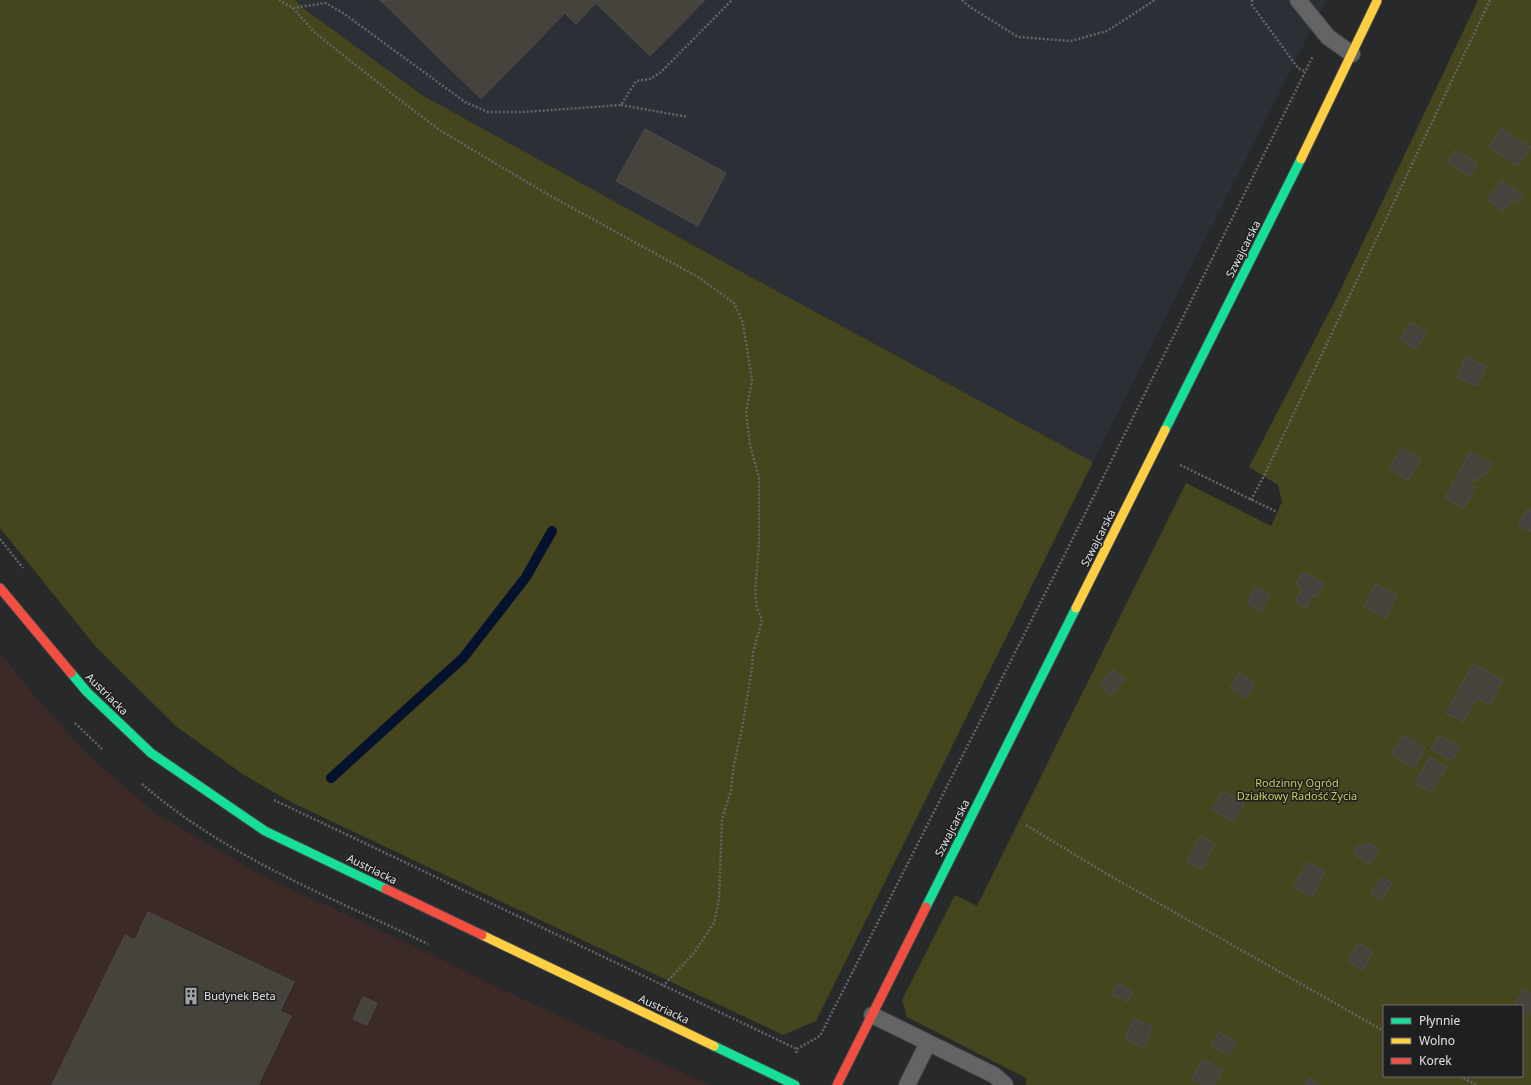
<svg xmlns="http://www.w3.org/2000/svg" width="1531" height="1085" viewBox="0 0 1531 1085" font-family="'Noto Sans',sans-serif">
  <rect width="100%" height="100%" fill="#28292a"/>
  <polygon fill="#3b2a28" points="0,653 30,690 86,753 155,813 261,875 429,953 503,990 710,1085 0,1085"/>
  <polygon fill="#2c2f36" points="295,0 1326,0 1093,462 740,271 422,95 306,10"/>
  <g fill="#45461d" fill-rule="evenodd">
    <polygon points="0,0 295,0 306,10 422,95 740,271 1093,462 816,1021 783,1035 293,803 244,775 177,727 96,647 0,528"/>
    <path d="M1478 0H1531V1085H1026V1078L907 1017 902 1000 955 895 977 906 1186 483 1271 526 1282 502 1278 485 1249 467 1338 295ZM1384 1006H1522V1076H1384Z"/>
  </g>
  <g fill="none" stroke-linecap="round" stroke-linejoin="round">
    <polyline stroke="#04122d" stroke-width="10" points="331,778 463,658 526,577 552,531"/>
  </g>
  <g fill="#46433c" stroke="#4d4d4d">
    <polygon points="380,0 705,0 650,56 596,3 576,24 565,13 481,99"/>
    <polygon points="1501,128 1531,147 1518,166 1489,147"/>
    <polygon points="645,129 726,173 698,226 616,181"/>
    <polygon points="1455,150 1478,164 1470,176 1447,162"/>
    <polygon points="1502,180 1523,196 1517,203 1512,199 1503,212 1487,199"/>
    <polygon points="1410,322 1427,332 1416,349 1400,339"/>
    <polygon points="1466,357 1486,366 1477,386 1457,377"/>
    <polygon points="1402,448 1421,460 1408,480 1389,468"/>
    <polygon points="1470,452 1492,463 1484,477 1481,475 1477,481 1474,479 1471,485 1475,488 1464,508 1445,498"/>
    <polygon points="1528,508 1531,510 1531,532 1518,525"/>
    <polygon points="1303,572 1324,583 1316,597 1313,595 1306,608 1295,602 1302,588 1296,584"/>
    <polygon points="1375,584 1397,595 1386,618 1364,607"/>
    <polygon points="1255,586 1270,594 1261,611 1247,604"/>
    <polygon points="1473,664 1503,680 1490,705 1477,698 1463,722 1446,713"/>
    <polygon points="1114,669 1125,680 1111,695 1100,683"/>
    <polygon points="1239,673 1255,683 1246,698 1230,688"/>
    <polygon points="1403,735 1425,748 1414,768 1391,754"/>
    <polygon points="1439,735 1460,747 1452,761 1431,749"/>
    <polygon points="1430,757 1447,767 1431,792 1415,783"/>
    <polygon points="1223,791 1244,804 1233,822 1212,809"/>
    <polygon points="1200,836 1215,844 1202,869 1187,861"/>
    <polygon points="1367,842 1379,849 1370,864 1353,854 1359,844 1365,847"/>
    <polygon points="1307,862 1325,872 1312,897 1293,887"/>
    <polygon points="1381,877 1392,883 1382,900 1371,894"/>
    <polygon points="148,912 294,982 280,1011 291,1016 258,1085 52,1085 125,935 135,940"/>
    <polygon points="1358,943 1373,952 1363,970 1348,961"/>
    <polygon points="1117,983 1133,992 1128,1002 1111,994"/>
    <polygon points="1524,989 1531,993 1531,1015 1522,1010 1522,1006 1514,1006"/>
    <polygon points="363,997 377,1003 367,1025 353,1019"/>
    <polygon points="1134,1018 1153,1027 1144,1048 1125,1039"/>
    <polygon points="1219,1032 1236,1042 1229,1055 1211,1045"/>
    <polygon points="1203,1059 1223,1070 1215,1085 1203,1085 1192,1079"/>
    <polygon points="1309,1078 1320,1085 1305,1085"/>
  </g>
  <g fill="none" stroke-linecap="round" stroke-linejoin="round">
    <g stroke="#434445" stroke-width="18">
      <g id="lane">
        <polyline points="1298,0 1328,37 1352,54"/>
        <polyline points="872,1015 994,1075 1005,1085"/>
        <polyline points="907,1085 928,1043"/>
      </g>
    </g>
    <g stroke="#434445" stroke-width="11">
      <g id="fast">
        <polyline points="1165,430 1301,159"/>
        <polyline points="71,673 87,692 151,753 265,831 386,889"/>
        <polyline points="926,907 1076,608"/>
        <polyline points="714,1046 795,1085"/>
      </g>
    </g>
    <g stroke="#434445" stroke-width="11">
      <g id="slow">
        <polyline points="1301,159 1377,1"/>
        <polyline points="1076,608 1165,430"/>
        <polyline points="482,935 714,1046"/>
      </g>
    </g>
    <g stroke="#434445" stroke-width="11">
      <g id="jam">
        <polyline points="0,588 71,673"/>
        <polyline points="386,889 482,935"/>
        <polyline points="837,1085 926,907"/>
      </g>
    </g>
    <g stroke="#646566" stroke-width="2.5" stroke-dasharray="2 2" stroke-linecap="butt">
      <polyline points="279,0 293,8 326,3 343,13 465,102 488,112 524,112 621,105 636,81 650,79 661,72 732,0"/>
      <polyline points="962,0 970,7 1018,37 1071,41 1107,31 1155,0"/>
      <polyline points="1252,0 1252,5 1298,68 1304,71"/>
      <polyline points="293,8 314,32 396,97 441,131 547,194 698,277 734,303 743,323 752,380 746,413 750,445 759,478 759,544 755,593 757,608 762,620 753,653 752,668 742,729 734,764 731,790 722,819 719,900 714,923 694,953 663,986"/>
      <polyline points="621,105 688,117"/>
      <polyline points="1180,465 1277,512"/>
      <polyline points="1251,500 1264,476 1490,0"/>
      <polyline points="0,539 23,568"/>
      <polyline points="75,723 102,749"/>
      <path d="M142 784C225 856 330 897 428 944"/>
      <polyline points="274,800 797,1049"/>
      <polyline points="1026,825 1107,874 1384,1031"/>
      <polyline points="796,1053 797,1049 820,1036 1058,568 1313,56"/>
      <polyline points="1460,1076 1476,1085"/>
    </g>
    <use href="#lane" stroke="#636465" stroke-width="16"/>
    <use href="#fast" stroke="#16e098" stroke-width="9"/>
    <use href="#slow" stroke="#ffcf43" stroke-width="9"/>
    <use href="#jam" stroke="#f24e42" stroke-width="9"/>
  </g>
  <defs>
    <g id="building-bare" transform="scale(1.38)"><path d="M-4-6H4V6H1V3H-1V6H-4ZM-2.5-4.3h1.7v1.8h-1.7ZM.8-4.3h1.7v1.8H.8ZM-2.5-1h1.7V.8h-1.7ZM.8-1h1.7V.8H.8Z" fill="#a1a2a3" stroke="#1e1f21" stroke-width="2.5" paint-order="stroke"/></g>
  </defs>
  <g fill-rule="evenodd">
    <use href="#building-bare" x="191" y="996"/>
  </g>
  <g text-anchor="middle" stroke-width="3" stroke-linejoin="round" paint-order="stroke">
    <g font-size="11" fill="#e2e3e4" stroke="#1e1f21">
      <text transform="translate(1243 249) rotate(-63)" y="4">Szwajcarska</text>
      <text transform="translate(1098 538) rotate(-63)" y="4">Szwajcarska</text>
      <text transform="translate(107 694) rotate(45)" y="4">Austriacka</text>
      <text transform="translate(952 828) rotate(-63)" y="4">Szwajcarska</text>
      <text transform="translate(372 869) rotate(26)" y="4">Austriacka</text>
      <text transform="translate(664 1009) rotate(25)" y="4">Austriacka</text>
    </g>
    <g font-size="11" fill="#c9cc5c" stroke="#1e1f21">
      <text x="1297" y="787">Rodzinny Ogród<tspan x="1297" dy="13">Działkowy Radość Życia</tspan></text>
    </g>
    <g font-size="11" fill="#e2e3e4" stroke="#1e1f21" text-anchor="start">
      <text x="204" y="1000">Budynek Beta</text>
    </g>
  </g>
  <rect x="1383" y="1005" width="140" height="72" fill="#1e1f21" stroke="#6c6d6f"/>
  <rect x="1391" y="1018" width="20" height="6" fill="#16e098" stroke="#6c6d6f"/>
  <text x="1419" y="1025" font-size="12" fill="#e2e3e4">Płynnie</text>
  <rect x="1391" y="1038" width="20" height="6" fill="#ffcf43" stroke="#6c6d6f"/>
  <text x="1419" y="1045" font-size="12" fill="#e2e3e4">Wolno</text>
  <rect x="1391" y="1058" width="20" height="6" fill="#f24e42" stroke="#6c6d6f"/>
  <text x="1419" y="1065" font-size="12" fill="#e2e3e4">Korek</text>
</svg>
